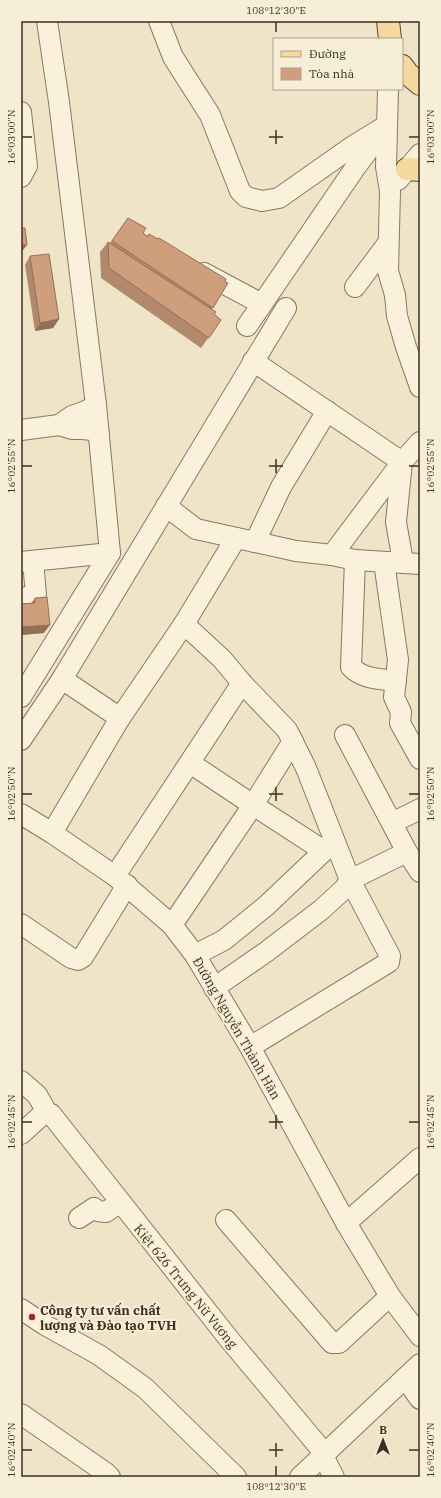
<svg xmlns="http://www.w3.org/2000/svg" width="441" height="1498" viewBox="0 0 441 1498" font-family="'IBM Plex Serif',serif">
  <rect width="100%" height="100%" fill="#f0e4c8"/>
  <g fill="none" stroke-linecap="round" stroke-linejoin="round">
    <g stroke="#8d765c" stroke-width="22">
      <g id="minor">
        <polyline points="159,21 173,57 210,115 240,191 246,197 262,201 279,198 353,146 387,125"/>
        <polyline points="388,89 386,167 390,191 388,271 395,295 397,316 406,347 420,387"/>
        <polyline points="21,112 27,166 21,177"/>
        <polyline points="398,180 420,154"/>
        <polyline points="204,273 262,304"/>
        <polyline points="355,287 388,243"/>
        <polyline points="247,326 355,168 381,133"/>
        <polyline points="253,361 402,462"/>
        <polyline points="59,425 72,416 86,411 96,405"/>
        <polyline points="21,430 59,425 72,429 82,429 92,430 99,434"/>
        <polyline points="402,462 396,522 403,562"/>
        <polyline points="166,506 196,529 296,551 332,555 355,560 420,564"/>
        <polyline points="255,542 281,487 327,411"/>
        <polyline points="332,555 402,462 420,442"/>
        <path d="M355 560 351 667C362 679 381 679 396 681"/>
        <polyline points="21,562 110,553"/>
        <polyline points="384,562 398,660 394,697 401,712 400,723 420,759"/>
        <polyline points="21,598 36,595 33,561"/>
        <polyline points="184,624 222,659 242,683 287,730 306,768 350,880 390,956 389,962 250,1047"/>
        <polyline points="62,679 120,718"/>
        <polyline points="21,697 110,553 96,405 59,102 47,21"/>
        <polyline points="345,735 407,852 420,872"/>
        <polyline points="21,740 62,679 286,308"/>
        <polyline points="190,763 253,805 324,851 266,906 224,940 195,955"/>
        <polyline points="21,814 52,833 115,876 172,925 195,955 250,1047 346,1223 390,1296 420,1336"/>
        <polyline points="392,823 420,809"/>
        <polyline points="52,833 120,718 184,624 236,538"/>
        <polyline points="115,876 242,683"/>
        <polyline points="21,924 71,958 78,960 83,957 127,885"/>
        <polyline points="172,925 253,805 293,741"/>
        <polyline points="214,988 266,952 321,910 344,889 350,880 407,852"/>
        <polyline points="21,1081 37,1095 44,1107"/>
        <polyline points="51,1114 229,1339 325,1454"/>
        <polyline points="21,1134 43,1114"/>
        <polyline points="79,1218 94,1208 98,1211 106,1212 119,1203"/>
        <polyline points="226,1220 332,1343 339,1343 390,1296"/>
        <polyline points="346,1223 420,1158"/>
        <polyline points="21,1309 45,1325 99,1355 145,1388 236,1477"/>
        <polyline points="405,1378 420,1399"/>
        <polyline points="21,1414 106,1473 110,1477"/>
        <polyline points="323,1456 334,1477"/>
        <polyline points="300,1477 420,1364"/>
      </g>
    </g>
    <g stroke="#5b4430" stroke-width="24">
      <g id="major">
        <polyline points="388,21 390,39"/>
        <polyline points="402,66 408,74 420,84"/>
        <polyline points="407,169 420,170"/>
      </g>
    </g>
    <use href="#minor" stroke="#faf1dc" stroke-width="20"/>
    <use href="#major" stroke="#f3d9a0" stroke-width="22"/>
  </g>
  <g fill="#b2896c">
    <polygon points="128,218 143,233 148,236 228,283 212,309 214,314 221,320 201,348 101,278 100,252 108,242 110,243"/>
    <polygon points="30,256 59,319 53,328 35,331 25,265"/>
    <polygon points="35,598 44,633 21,635 21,604 31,603"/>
  </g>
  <g fill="#916f58">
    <polygon points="21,245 27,245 23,250 21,251"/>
    <polygon points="59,319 53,328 35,331 40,323"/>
    <polygon points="50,625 44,633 21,635 21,627"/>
  </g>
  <g fill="#cf9f7d" stroke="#916f58">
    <polygon points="128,218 146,228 143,233 148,237 149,234 158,239 159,238 226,279 225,282 228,283 213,308 112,241"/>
    <polygon points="21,228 25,228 27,245 21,245"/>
    <polygon points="108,242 216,312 214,314 221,320 209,338 109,268"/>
    <polygon points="49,254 59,319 40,323 30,256"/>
    <polygon points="47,597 50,625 21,627 21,604 35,603 35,598"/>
  </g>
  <path fill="none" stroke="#3d2e20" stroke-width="1.5" d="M276 22V32M276 130V144M22 137H32M269 137H283M409 137H419M276 459V473M22 466H32M269 466H283M409 466H419M276 787V801M22 794H32M269 794H283M409 794H419M276 1115V1129M22 1122H32M269 1122H283M409 1122H419M276 1443V1457M22 1450H32M269 1450H283M409 1450H419M276 1466V1476"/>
  <circle fill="#9e2a2b" stroke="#f7eed8" stroke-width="1.5" cx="32" cy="1317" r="4"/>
  <g text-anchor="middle" stroke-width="4" stroke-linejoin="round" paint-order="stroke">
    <g font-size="13" fill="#3d2e20" stroke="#f7eed8">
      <text transform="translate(237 1028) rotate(60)" y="5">Đường Nguyễn Thành Hãn</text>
      <text transform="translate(186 1286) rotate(51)" y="5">Kiệt 626 Trưng Nữ Vương</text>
    </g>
    <g font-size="13" font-weight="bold" fill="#3d2e20" stroke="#f7eed8" text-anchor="start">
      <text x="40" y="1315">Công ty tư vấn chất<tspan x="40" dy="15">lượng và Đào tạo TVH</tspan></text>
    </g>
  </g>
  <rect width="441" height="1498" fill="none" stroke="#f7eed8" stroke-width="44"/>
  <rect x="273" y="38" width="130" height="52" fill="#f7eed8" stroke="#ada18e"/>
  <rect x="281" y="51" width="20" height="6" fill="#f3d9a0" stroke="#ada18e"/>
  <text x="309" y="58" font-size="12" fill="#3d2e20">Đường</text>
  <rect x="281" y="68" width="20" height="12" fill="#cf9f7d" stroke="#ada18e"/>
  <text x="309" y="78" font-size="12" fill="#3d2e20">Tòa nhà</text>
  <g transform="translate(383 1440)" stroke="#f7eed8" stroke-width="3" paint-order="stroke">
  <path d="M0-3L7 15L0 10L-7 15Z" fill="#3d2e20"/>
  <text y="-6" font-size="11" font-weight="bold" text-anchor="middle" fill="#3d2e20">B</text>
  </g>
  <rect x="22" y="22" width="397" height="1454" fill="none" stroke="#3d2e20" stroke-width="1.5"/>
  <g font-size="10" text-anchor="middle" fill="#3d2e20">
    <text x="276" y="14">108°12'30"E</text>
    <text transform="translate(11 137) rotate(-90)" y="4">16°03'00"N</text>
    <text transform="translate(430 137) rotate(-90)" y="4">16°03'00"N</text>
    <text transform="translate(11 466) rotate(-90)" y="4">16°02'55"N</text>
    <text transform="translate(430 466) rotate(-90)" y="4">16°02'55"N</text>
    <text transform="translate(11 794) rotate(-90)" y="4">16°02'50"N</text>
    <text transform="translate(430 794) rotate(-90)" y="4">16°02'50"N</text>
    <text transform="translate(11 1122) rotate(-90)" y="4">16°02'45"N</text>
    <text transform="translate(430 1122) rotate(-90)" y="4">16°02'45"N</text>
    <text transform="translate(11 1450) rotate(-90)" y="4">16°02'40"N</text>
    <text transform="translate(430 1450) rotate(-90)" y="4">16°02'40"N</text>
    <text x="276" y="1490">108°12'30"E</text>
  </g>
</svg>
